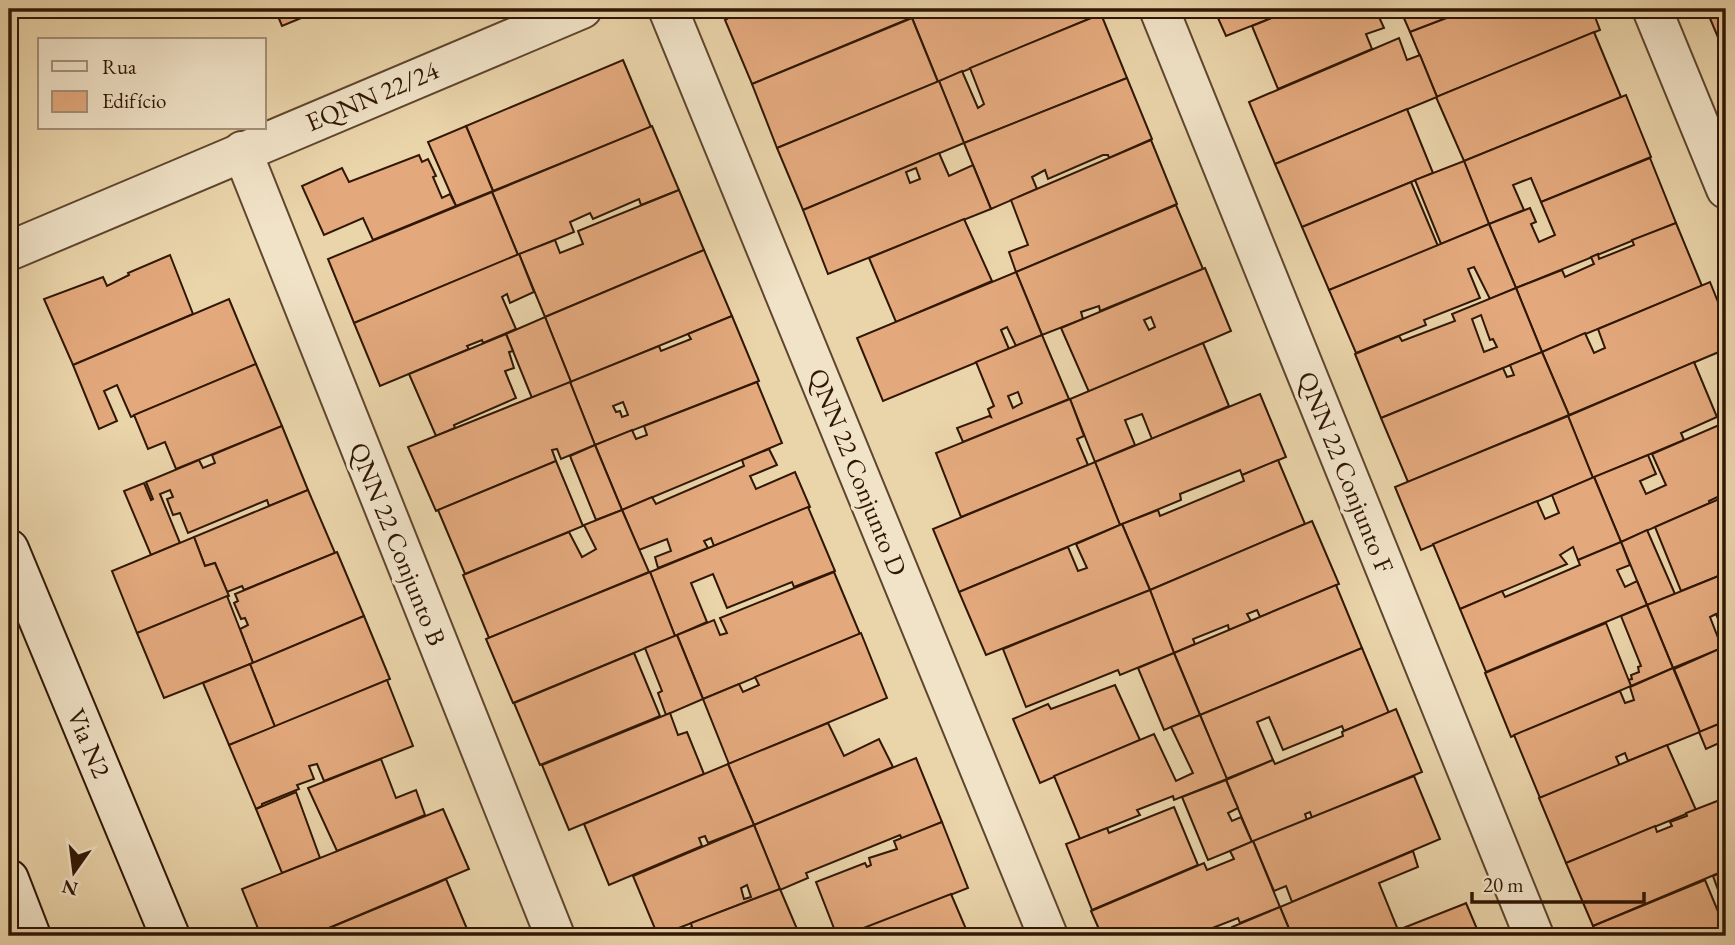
<svg xmlns="http://www.w3.org/2000/svg" width="1735" height="945" viewBox="0 0 1735 945" font-family="'EB Garamond',serif">
  <rect width="100%" height="100%" fill="#ead4aa"/>
  <filter id="stains"><feTurbulence type="fractalNoise" baseFrequency=".00286" numOctaves="4"/><feColorMatrix values="0 0 0 0 .2 0 0 0 0 .09 0 0 0 0 .02 0 0 0 .5 -.17"/></filter>
  <radialGradient id="worn" r=".72"><stop offset=".6" stop-color="#630" stop-opacity="0"/><stop offset="1" stop-color="#630" stop-opacity=".3"/></radialGradient>
  <g fill="#e3a97d" stroke="#301705" stroke-width="2" fill-rule="evenodd">
    <polygon points="275,9 323,9 282,26"/>
    <polygon points="723,9 910,9 913,17 752,84 725,20 727,19"/>
    <polygon points="910,9 934,9 913,17"/>
    <polygon points="934,9 1101,9 1103,13 938,82 912,18"/>
    <polygon points="1214,9 1294,9 1226,36"/>
    <polygon points="1294,9 1398,9 1379,17 1384,28 1366,34 1372,49 1278,89 1252,26"/>
    <polygon points="1414,9 1470,9 1410,32 1403,16 1415,11"/>
    <polygon points="1470,9 1592,9 1600,30 1437,97 1410,32"/>
    <polygon points="1706,9 1726,9 1726,54 1725,54"/>
    <polygon points="1101,14 1127,78 964,143 939,81 962,71 978,108 984,104 970,68"/>
    <polygon points="912,18 938,82 777,148 752,84"/>
    <polygon points="1594,32 1621,97 1464,161 1436,97"/>
    <polygon points="1399,38 1407,60 1420,55 1437,97 1275,164 1249,102"/>
    <polygon points="623,60 651,127 493,191 466,126"/>
    <polygon points="1127,78 1152,139 1109,158 1108,155 1103,155 1048,179 1045,170 1032,177 1037,189 991,209 964,143"/>
    <polygon points="939,81 964,143 803,210 777,148"/>
    <polygon points="1626,95 1651,157 1541,202 1531,178 1513,185 1524,210 1489,224 1464,161"/>
    <polygon points="1407,109 1433,173 1302,227 1275,164"/>
    <polygon points="466,126 493,191 456,206 428,142"/>
    <polygon points="652,126 679,190 641,205 639,199 593,219 590,213 570,222 574,232 518,255 492,192"/>
    <polygon points="1151,140 1177,204 1016,272 1009,252 1028,245 1011,200"/>
    <path d="M939 153 949 176 973 165 991 209 828 274 803 210ZM916 168 920 179 910 183 906 172Z"/>
    <polygon points="419,155 422,162 428,159 436,176 433,177 442,198 450,194 456,206 373,240 363,218 324,235 302,186 342,168 349,182"/>
    <polygon points="1650,158 1676,223 1516,288 1489,224 1530,208 1536,222 1531,224 1539,242 1555,235 1541,202"/>
    <polygon points="1464,161 1489,224 1441,244 1415,180"/>
    <polygon points="1411,182 1438,246 1329,290 1302,227"/>
    <polygon points="679,190 704,250 545,317 519,254 555,240 560,253 583,244 578,231"/>
    <polygon points="492,192 518,255 354,323 328,259"/>
    <polygon points="1176,205 1203,269 1100,311 1099,306 1081,312 1083,319 1042,335 1016,272"/>
    <polygon points="964,219 992,281 896,322 869,258"/>
    <polygon points="1676,223 1702,286 1542,352 1516,288 1562,270 1565,277 1594,264 1591,257 1598,254 1599,259 1634,245 1632,240"/>
    <polygon points="1489,224 1516,288 1490,299 1474,267 1468,269 1480,298 1424,320 1426,325 1356,353 1329,290"/>
    <polygon points="704,250 732,316 571,382 545,317"/>
    <polygon points="519,254 534,292 510,303 507,294 502,297 516,329 483,343 482,340 467,346 469,349 380,386 354,323"/>
    <polygon points="170,255 193,314 73,365 44,299 103,277 107,286 129,275 128,273"/>
    <path d="M1205 268 1231 331 1089 392 1061 328ZM1151 317 1155 327 1149 330 1144 320Z"/>
    <polygon points="1016,272 1042,335 1016,346 1007,327 1001,330 1009,349 883,401 857,338"/>
    <polygon points="1710,282 1726,322 1726,349 1569,415 1542,352 1585,333 1594,353 1605,348 1598,329"/>
    <path d="M1516 288 1542 352 1381 418 1355 354 1399 336 1402 341 1455 321 1452 314ZM1481 315 1490 340 1493 339 1497 347 1484 352 1472 319Z"/>
    <polygon points="229,299 256,364 131,417 117,385 104,391 117,421 99,429 73,365"/>
    <path d="M732 316 759 381 595 445 570 382 659 346 661 351 691 339 688 334ZM623 402 628 415 622 417 620 411 616 412 613 406Z"/>
    <polygon points="545,317 571,382 532,398 506,334"/>
    <polygon points="506,334 513,351 509,352 514,368 505,371 516,398 454,425 455,428 436,436 409,374"/>
    <path d="M1042 335 1069 399 963 442 957 428 989 416 991 417 988 409 994 406 976 362ZM1018 392 1022 403 1013 408 1008 396Z"/>
    <polygon points="1203,343 1229,406 1152,439 1142,414 1125,420 1135,445 1095,462 1070,399"/>
    <polygon points="1542,352 1569,415 1408,482 1381,418 1503,368 1507,377 1514,375 1510,365"/>
    <polygon points="1694,362 1717,417 1681,433 1684,440 1593,478 1568,416"/>
    <polygon points="256,364 282,426 176,469 165,442 148,449 134,415"/>
    <polygon points="570,382 595,445 561,459 557,449 552,450 556,461 436,511 408,447"/>
    <polygon points="757,382 782,443 622,510 595,445 632,430 636,439 647,435 644,426"/>
    <polygon points="1260,394 1286,457 1242,475 1240,470 1180,494 1181,500 1120,525 1095,462"/>
    <polygon points="1070,399 1084,436 1077,439 1088,465 961,517 936,453"/>
    <polygon points="1568,416 1593,478 1421,550 1395,487"/>
    <polygon points="1726,422 1726,493 1709,501 1710,503 1621,542 1594,477 1648,455 1656,474 1640,481 1646,494 1666,485 1652,454"/>
    <polygon points="282,426 308,490 269,506 267,500 188,533 180,513 173,515 167,499 173,497 170,490 160,494 180,543 151,555 124,491 144,483 151,500 153,499 146,482 199,460 203,468 215,463 212,455"/>
    <polygon points="595,445 622,510 596,520 570,456"/>
    <polygon points="769,449 777,465 750,476 756,489 795,472 810,507 714,546 711,538 704,541 708,548 658,568 655,557 671,551 667,539 639,550 622,510 652,497 656,504 744,466 742,460"/>
    <polygon points="1278,460 1305,524 1150,590 1122,524 1158,510 1160,516 1244,481 1242,475"/>
    <polygon points="556,461 583,526 465,574 438,510"/>
    <polygon points="1095,462 1120,525 959,592 933,529"/>
    <polygon points="1594,477 1621,542 1578,560 1573,547 1560,555 1567,564 1460,609 1433,544 1537,501 1545,519 1559,513 1552,495"/>
    <polygon points="308,490 335,553 244,590 242,586 227,592 215,563 205,566 194,537"/>
    <polygon points="1726,496 1726,573 1681,591 1655,527"/>
    <polygon points="808,507 835,571 794,587 792,582 727,608 713,574 691,583 707,622 675,636 650,572"/>
    <polygon points="622,510 649,572 489,638 463,575 569,532 582,557 596,549 584,525"/>
    <polygon points="1312,521 1339,584 1260,617 1257,610 1247,614 1251,621 1229,630 1228,625 1193,639 1195,644 1174,653 1150,590"/>
    <polygon points="1122,524 1150,590 986,655 959,592 1068,547 1078,571 1087,568 1076,544"/>
    <polygon points="1647,530 1675,594 1647,605 1621,542"/>
    <polygon points="194,537 205,566 215,563 229,596 137,633 112,571"/>
    <polygon points="1621,542 1630,565 1617,570 1625,587 1637,581 1647,605 1486,672 1460,609 1502,591 1505,597 1580,565 1578,560"/>
    <polygon points="337,552 364,616 253,663 240,629 248,625 245,618 241,619 234,603 238,601 235,594"/>
    <polygon points="650,572 675,636 513,703 486,639"/>
    <polygon points="834,572 860,634 703,699 677,635 714,620 720,635 727,633 720,618"/>
    <polygon points="1726,573 1726,639 1716,614 1710,617 1722,648 1673,668 1647,605"/>
    <polygon points="1336,585 1362,648 1200,715 1174,653"/>
    <polygon points="1150,590 1174,653 1120,675 1118,670 1026,707 1003,649"/>
    <polygon points="227,596 253,663 164,698 137,633"/>
    <polygon points="1647,605 1673,668 1631,686 1628,680 1632,679 1631,675 1639,672 1638,667 1641,666 1621,616"/>
    <polygon points="364,616 390,679 275,727 250,664"/>
    <polygon points="1606,623 1631,686 1511,737 1485,673"/>
    <polygon points="861,633 887,698 729,764 703,699 739,684 743,692 759,685 755,677"/>
    <polygon points="677,635 703,699 666,715 658,693 662,691 645,648"/>
    <polygon points="1362,648 1389,713 1344,731 1342,726 1283,750 1269,717 1257,722 1273,760 1226,779 1200,715"/>
    <polygon points="1719,649 1726,669 1726,674 1719,677 1726,695 1726,721 1700,732 1674,669"/>
    <polygon points="634,653 660,716 540,765 514,703"/>
    <polygon points="1174,653 1200,715 1164,730 1138,668"/>
    <polygon points="250,664 275,727 229,745 203,683"/>
    <polygon points="1673,668 1700,732 1628,761 1625,753 1616,757 1620,766 1540,798 1514,735 1620,691 1625,703 1634,700 1630,687"/>
    <polygon points="387,680 413,746 324,781 317,764 309,766 314,779 297,785 299,789 262,804 262,806 256,809 229,745"/>
    <polygon points="1115,685 1140,740 1040,783 1013,719 1048,704 1051,709"/>
    <polygon points="1396,709 1422,772 1312,818 1310,812 1305,814 1307,820 1252,842 1226,780 1273,760 1275,764 1343,736 1342,732 1344,731"/>
    <polygon points="670,713 678,735 687,732 704,774 569,830 542,765"/>
    <polygon points="1200,715 1227,779 1174,800 1173,796 1137,810 1140,815 1080,839 1054,776 1154,734 1176,781 1193,773 1171,727"/>
    <polygon points="1726,721 1726,760 1719,743 1706,749 1699,732"/>
    <polygon points="828,723 844,756 879,739 893,767 754,825 728,764"/>
    <polygon points="1667,745 1696,810 1566,863 1539,798"/>
    <polygon points="916,758 942,822 902,839 900,835 806,873 808,878 780,890 754,825"/>
    <polygon points="381,759 396,798 416,790 425,815 337,851 308,788"/>
    <polygon points="728,764 754,825 708,843 705,836 699,838 702,846 609,885 584,824"/>
    <polygon points="1414,776 1440,839 1292,902 1286,886 1274,891 1253,841"/>
    <polygon points="1226,780 1238,808 1228,813 1232,821 1241,817 1252,842 1208,860 1182,797"/>
    <polygon points="296,792 320,858 282,873 256,809"/>
    <polygon points="1725,798 1726,870 1593,926 1566,863 1655,826 1657,832 1672,826 1670,822 1687,816 1686,813"/>
    <polygon points="1174,807 1198,865 1092,910 1066,844 1107,828 1109,833"/>
    <polygon points="443,809 469,869 310,936 261,936 242,889"/>
    <polygon points="942,822 968,888 846,936 837,936 816,882 865,863 867,867 871,865 869,858 897,849 894,841"/>
    <path d="M754 825 780 889 658 936 633 876ZM747 885 751 897 744 899 741 888Z"/>
    <polygon points="1253,841 1280,907 1240,923 1238,918 1192,936 1102,936 1091,911 1204,863 1207,870 1234,859 1230,851"/>
    <polygon points="1413,851 1418,867 1379,883 1398,930 1383,936 1292,936 1280,907"/>
    <polygon points="1726,870 1726,912 1713,876"/>
    <polygon points="446,879 470,936 310,936 435,884"/>
    <polygon points="1705,880 1724,926 1726,926 1726,936 1597,936 1593,926"/>
    <polygon points="780,889 800,936 668,936 692,927 691,923"/>
    <polygon points="951,894 969,936 849,936 848,934"/>
    <polygon points="1466,903 1480,936 1383,936 1464,904"/>
    <polygon points="1280,907 1292,936 1236,936 1232,927"/>
    <polygon points="504,930 507,936 487,936 491,934"/>
  </g>
  <g fill="none" stroke-linecap="round" stroke-linejoin="round">
    <g stroke="#5e462e" stroke-width="42">
      <g id="street">
        <polyline points="668,9 1048,936"/>
        <polyline points="1159,9 1534,936"/>
        <polyline points="1652,9 1726,189"/>
        <polyline points="242,151 555,936"/>
        <polyline points="9,251 582,9"/>
      </g>
    </g>
    <g stroke="#301705" stroke-width="42">
      <g id="secondary">
        <polyline points="9,549 170,936"/>
        <polyline points="9,879 31,936"/>
      </g>
    </g>
    <use href="#street" stroke="#f1e3c8" stroke-width="38"/>
    <use href="#secondary" stroke="#f1e3c8" stroke-width="38"/>
  </g>
  <g text-anchor="middle" stroke-width="7" stroke-linejoin="round" paint-order="stroke">
    <g font-size="26" fill="#301705" stroke="#f1e3c8">
      <text transform="translate(372 96) rotate(-23)" y="9">EQNN 22/24</text>
      <text transform="translate(858 472) rotate(68)" y="9">QNN 22 Conjunto D</text>
      <text transform="translate(1346 472) rotate(68)" y="9">QNN 22 Conjunto F</text>
      <text transform="translate(398 544) rotate(68)" y="9">QNN 22 Conjunto B</text>
      <text transform="translate(89 743) rotate(67)" y="9">Via N2</text>
    </g>
  </g>
  <rect width="1735" height="945" fill="none" stroke="#ead4aa" stroke-width="35"/>
  <rect x="10" y="10" width="1714" height="924" fill="none" stroke="#301705" stroke-width="3.5"/>
  <rect x="18" y="18" width="1700" height="910" fill="none" stroke="#301705" stroke-width="2"/>
  <rect x="38" y="38" width="228" height="91" fill="#f1e3c8" stroke="#a4917a" stroke-width="2"/>
  <rect x="52" y="61" width="35" height="10" fill="#f1e3c8" stroke="#a4917a" stroke-width="2"/>
  <text x="102" y="74" font-size="21" fill="#301705">Rua</text>
  <rect x="52" y="91" width="35" height="21" fill="#e3a97d" stroke="#a4917a" stroke-width="2"/>
  <text x="102" y="108" font-size="21" fill="#301705">Edifício</text>
  <g transform="translate(74 872) rotate(194)" stroke="#f1e3c8" stroke-width="5" paint-order="stroke">
  <path d="M0-5L12 26L0 18L-12 26Z" fill="#301705"/>
  <text y="-10" font-size="19" font-weight="bold" text-anchor="middle" fill="#301705">N</text>
  </g>
  <path d="M1472 892v10h172v-10" fill="none" stroke="#301705" stroke-width="3.5"/>
  <text x="1483" y="892" font-size="21" fill="#301705" stroke="#f1e3c8" stroke-width="5" paint-order="stroke">20 m</text>
  <rect width="100%" height="100%" filter="url(#stains)"/>
  <rect width="100%" height="100%" fill="url(#worn)"/>
</svg>
